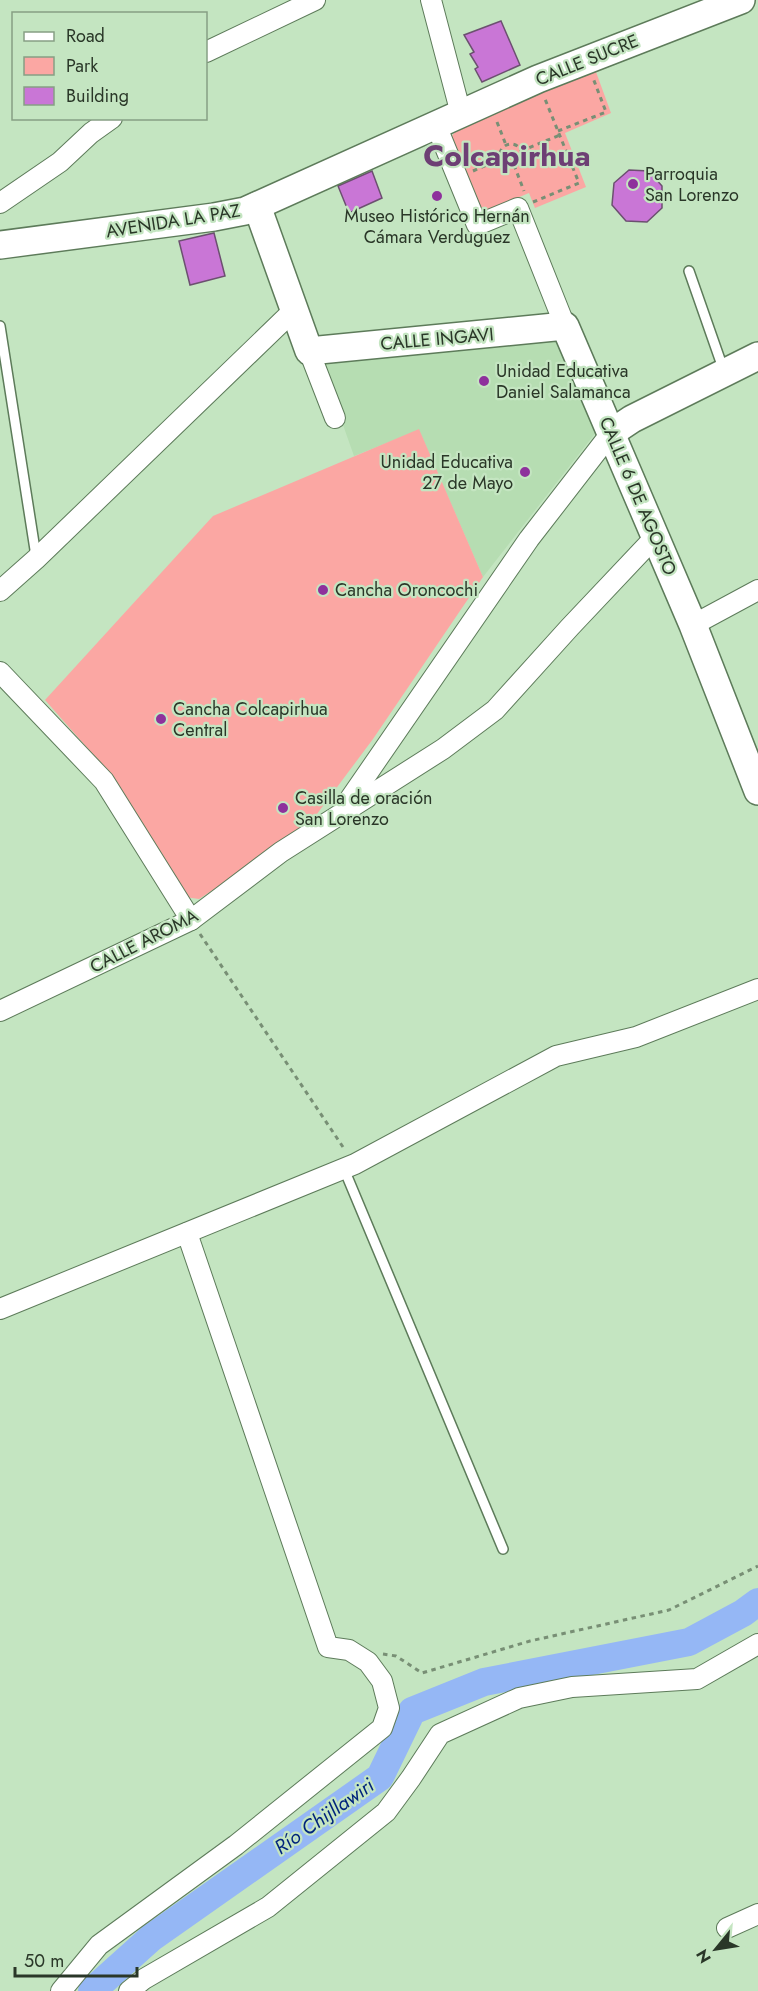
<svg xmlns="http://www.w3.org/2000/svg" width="758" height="1991" viewBox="0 0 758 1991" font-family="Jost,sans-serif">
  <rect width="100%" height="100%" fill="#c4e5c1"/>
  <polygon fill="#b6ddb2" points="556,336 597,431 483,577 419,430 354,456 320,360"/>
  <g fill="#fba7a3">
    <polygon points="592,61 611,113 565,133 586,187 535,208 529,193 488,210 482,209 477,205 451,143 452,136 456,130 580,76"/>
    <polygon points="419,429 483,577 373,739 305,830 199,899 185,897 112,776 45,700 213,516"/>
  </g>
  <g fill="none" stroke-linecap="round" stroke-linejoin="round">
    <polyline stroke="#95b7f5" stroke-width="28" points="92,1991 151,1938 380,1777 412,1711 484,1682 689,1642 743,1613 758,1602"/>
  </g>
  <g fill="#c976d6" stroke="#6c5070" stroke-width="1.5">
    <polygon points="501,21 520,65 482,82 475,69 478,67 470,54 474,52 464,35"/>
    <polygon points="629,170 649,171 662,186 662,208 647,222 626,221 612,205 614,183"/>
    <polygon points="372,171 382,198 349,213 338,186"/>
    <polygon points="214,233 225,276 190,285 179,241"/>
  </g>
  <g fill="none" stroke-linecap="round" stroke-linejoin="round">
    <g stroke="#5d7b5a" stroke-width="12">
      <g id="lane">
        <polyline points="689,271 724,371"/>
        <polyline points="0,326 36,556"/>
        <polyline points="344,1169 503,1549"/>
      </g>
    </g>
    <g stroke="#5d7b5a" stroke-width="22">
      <g id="street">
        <polyline points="431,0 461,114"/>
        <polyline points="206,52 315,0"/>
        <polyline points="436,125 477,225 518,208 565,326"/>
        <polyline points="0,203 60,162 91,133 112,118"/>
        <polyline points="309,351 335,418"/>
        <polyline points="0,591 36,559 294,310"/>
        <polyline points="693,625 758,590"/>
        <polyline points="0,672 104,781 191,920"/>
        <polyline points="345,806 529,539 611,433"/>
        <polyline points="0,1011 191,920 281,852 443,749 495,710 570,627 655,537"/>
        <polyline points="0,1309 355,1164 556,1056 636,1037 758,989"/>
        <polyline points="727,1928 758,1914"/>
        <polyline points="61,1991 99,1945 236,1845 382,1728 389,1708 382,1681 368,1662 349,1650 328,1647 187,1233"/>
        <polyline points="129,1991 144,1979 268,1907 386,1812 411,1778 440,1734 519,1698 572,1687 697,1679 758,1644"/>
      </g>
    </g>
    <g stroke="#5d7b5a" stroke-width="30">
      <g id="secondary">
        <polyline points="257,206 309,351 565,326 693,625 758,791"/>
        <polyline points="0,245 214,217 245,211 538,79 741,0"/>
        <polyline points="611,433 632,419 758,356"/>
      </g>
    </g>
    <g stroke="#788f75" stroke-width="3" stroke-dasharray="4.5 4.5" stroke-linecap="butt">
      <polyline points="497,122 506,145"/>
      <polyline points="558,131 606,112 593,78"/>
      <circle cx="511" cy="155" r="11"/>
      <polyline points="521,151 560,135"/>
      <polyline points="514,165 524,191"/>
      <polyline points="473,171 501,159"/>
      <polyline points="533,202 579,183 545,99"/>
      <polyline points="200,934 345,1150"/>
      <polyline points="383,1654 396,1656 422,1673 530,1641 669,1610 758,1566"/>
    </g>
    <use href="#lane" stroke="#fff" stroke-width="9"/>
    <use href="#street" stroke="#fff" stroke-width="20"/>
    <use href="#secondary" stroke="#fff" stroke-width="27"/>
  </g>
  <g fill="#8e319c" stroke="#c4e5c1" stroke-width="2">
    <circle cx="633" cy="184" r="6"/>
    <circle cx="437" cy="196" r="6"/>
    <circle cx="484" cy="381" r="6"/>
    <circle cx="525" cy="472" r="6"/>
    <circle cx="323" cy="590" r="6"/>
    <circle cx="161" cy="719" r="6"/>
    <circle cx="283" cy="808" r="6"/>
  </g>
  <g text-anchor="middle" stroke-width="4.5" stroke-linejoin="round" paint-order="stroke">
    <g font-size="18" fill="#2a3728" stroke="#c4e5c1">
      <text transform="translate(587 60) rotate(-22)" y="6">CALLE SUCRE</text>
      <text transform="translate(173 221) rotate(-9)" y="6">AVENIDA LA PAZ</text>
      <text transform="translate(437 339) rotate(-5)" y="6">CALLE INGAVI</text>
      <text transform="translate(638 496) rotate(67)" y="6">CALLE 6 DE AGOSTO</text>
      <text transform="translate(144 941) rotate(-27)" y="6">CALLE AROMA</text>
    </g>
    <g font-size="18" fill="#2a3728" stroke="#c4e5c1" text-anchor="start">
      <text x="645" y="180">Parroquia<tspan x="645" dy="21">San Lorenzo</tspan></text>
      <text x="437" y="222" text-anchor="middle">Museo Histórico Hernán<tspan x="437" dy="21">Cámara Verduguez</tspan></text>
      <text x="496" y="377">Unidad Educativa<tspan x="496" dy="21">Daniel Salamanca</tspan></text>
      <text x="513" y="468" text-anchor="end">Unidad Educativa<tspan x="513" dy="21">27 de Mayo</tspan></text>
      <text x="335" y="596">Cancha Oroncochi</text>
      <text x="173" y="715">Cancha Colcapirhua<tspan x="173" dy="21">Central</tspan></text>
      <text x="295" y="804">Casilla de oración<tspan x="295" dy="21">San Lorenzo</tspan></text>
    </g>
    <g font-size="20" font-style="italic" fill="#00247c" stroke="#c4e5c1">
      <text transform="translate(324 1816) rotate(-35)" y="7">Río Chijllawiri</text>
    </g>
    <g font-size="30" font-weight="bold" fill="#6d3f74" stroke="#c4e5c1">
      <text x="507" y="166">Colcapirhua</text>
    </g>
  </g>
  <rect x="12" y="12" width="195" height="108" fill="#c4e5c1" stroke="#869f84" stroke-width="1.5"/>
  <rect x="24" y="32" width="30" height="9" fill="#ffffff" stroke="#869f84" stroke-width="1.5"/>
  <text x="66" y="42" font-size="18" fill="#2a3728">Road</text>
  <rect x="24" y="57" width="30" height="18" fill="#fba7a3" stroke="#869f84" stroke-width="1.5"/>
  <text x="66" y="72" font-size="18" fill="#2a3728">Park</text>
  <rect x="24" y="87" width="30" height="18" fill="#c976d6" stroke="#869f84" stroke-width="1.5"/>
  <text x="66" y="102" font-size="18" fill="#2a3728">Building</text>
  <g transform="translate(716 1949) rotate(240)" stroke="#c4e5c1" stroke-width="4.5" paint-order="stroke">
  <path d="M0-4.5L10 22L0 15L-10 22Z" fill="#2a3728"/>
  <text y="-9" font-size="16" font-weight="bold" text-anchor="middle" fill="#2a3728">N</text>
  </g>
  <path d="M15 1967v9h122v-9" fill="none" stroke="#2a3728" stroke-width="3"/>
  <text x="24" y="1967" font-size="18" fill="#2a3728" stroke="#c4e5c1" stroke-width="4.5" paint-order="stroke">50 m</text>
</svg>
